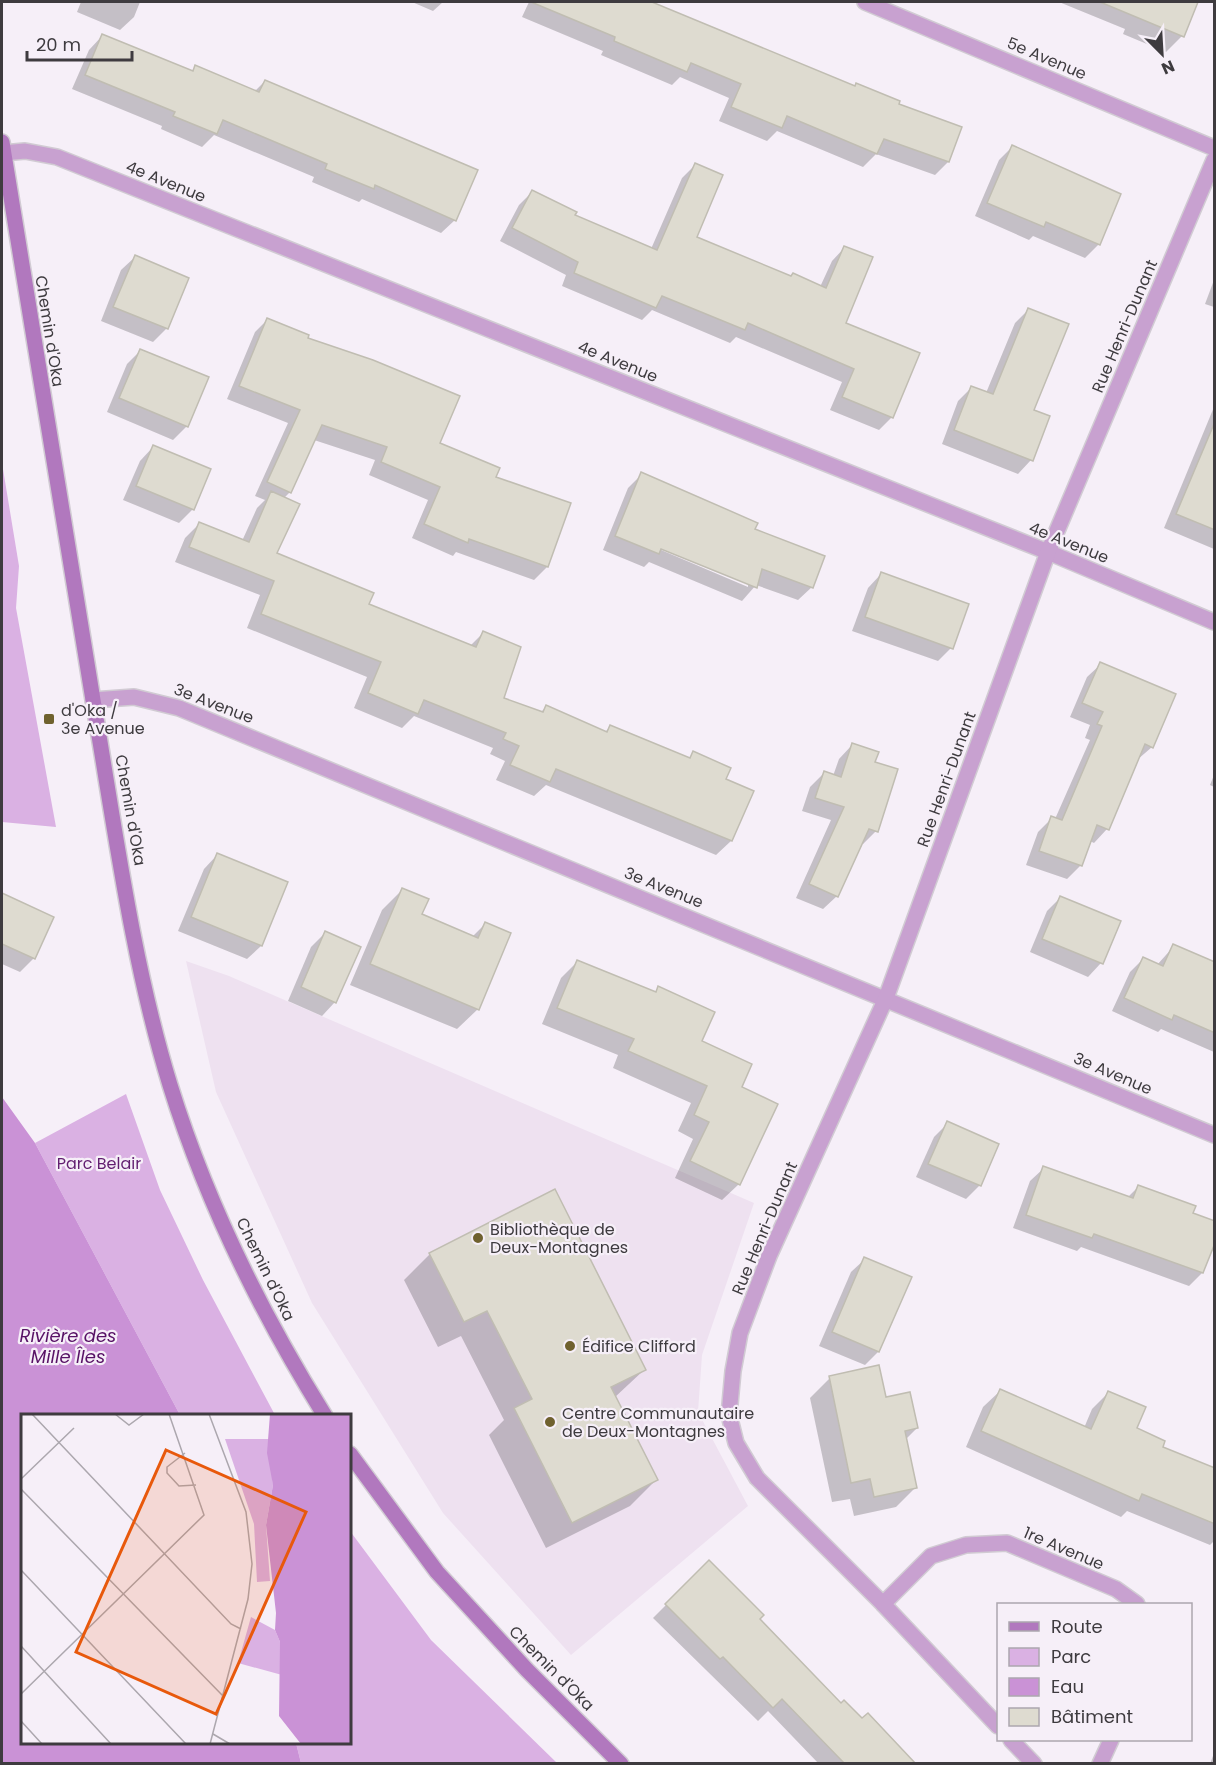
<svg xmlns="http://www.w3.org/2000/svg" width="1216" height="1765" viewBox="0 0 1216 1765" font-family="Poppins,sans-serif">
  <rect width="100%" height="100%" fill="#f6eff8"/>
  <polygon fill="#eee1f0" points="186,961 229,976 754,1203 702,1355 698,1412 748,1506 571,1655 443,1513 312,1303 216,1092"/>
  <g fill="#dab1e3">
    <polygon points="2,463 19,566 16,608 56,827 2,822"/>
    <polygon points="126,1094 160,1190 203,1280 275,1415 180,1415 35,1143"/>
    <polygon points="350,1531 431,1640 557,1763 301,1763 296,1743 350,1742"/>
  </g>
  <polygon fill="#ca92d6" points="2,1097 35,1143 180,1415 22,1416 22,1742 296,1743 301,1763 2,1763"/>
  <g fill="#0003" fill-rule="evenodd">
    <polygon points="81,2 140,2 134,17 120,30 77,12"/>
    <polygon points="412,2 443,2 433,11"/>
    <polygon points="529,2 647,2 897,105 948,162 935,175 876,154 863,167 777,131 767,141 719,121 729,98 680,77 672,85 601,55 603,51 522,17"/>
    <polygon points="1059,2 1197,2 1182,36 1166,52 1123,34 1125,29"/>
    <polygon points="102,36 190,72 196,67 254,92 265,81 455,220 441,233 362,199 359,202 312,182 314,177 214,135 202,147 161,129 162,126 72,89 89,50"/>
    <polygon points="1012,147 1099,244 1085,258 1033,236 1029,240 975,216 999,160"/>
    <polygon points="695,165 695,238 790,278 820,287 832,261 845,247 844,323 892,417 879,430 830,410 842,382 736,337 730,343 652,310 642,320 562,286 566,275 500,241 519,205 532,192 573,216 651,249 682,178"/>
    <polygon points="135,257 187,279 166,329 153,342 101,321 121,270"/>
    <polygon points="1214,280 1214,307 1205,304"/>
    <polygon points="1028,310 1032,411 1048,417 1031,460 1018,474 942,444 958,401 972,387 986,393 1015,323"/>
    <polygon points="268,319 306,339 438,444 494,478 547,567 534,580 456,552 453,556 412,538 428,500 369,475 375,460 314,440 290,492 284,498 275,554 367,605 470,646 483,633 502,698 540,713 546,707 604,733 610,727 688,759 693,753 724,780 752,792 731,841 716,855 546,785 534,796 496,780 505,761 490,754 493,748 414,716 402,728 354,708 367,677 247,628 260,595 175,562 185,538 199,524 242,541 257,508 265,500 255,496 288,423 227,399 255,332"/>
    <polygon points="141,350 207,378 186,427 173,440 107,412 127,364"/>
    <polygon points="1214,407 1214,549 1164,528"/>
    <polygon points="153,447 209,470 193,509 179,523 123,500 140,461"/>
    <path d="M642 474 753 530 812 587 798 600 756 585 742 601 649 562 644 567 603 550 628 488ZM655 544 748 583V587L654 547Z"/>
    <polygon points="881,574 951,648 938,661 852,631 868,588"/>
    <polygon points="1101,664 1152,747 1137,760 1107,829 1094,843 1090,841 1081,865 1067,879 1026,865 1038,832 1052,818 1055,819 1090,740 1085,738 1090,725 1070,717 1087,677"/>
    <polygon points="852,745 873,763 876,831 863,844 860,843 837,896 823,909 796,898 831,820 802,811 810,787 824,773 833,776 839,759"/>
    <polygon points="1214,775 1214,787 1210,785"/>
    <polygon points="217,855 286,883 261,946 247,959 178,931 204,869"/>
    <polygon points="402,890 420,915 472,937 485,924 478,1009 457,1029 350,985 382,910"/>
    <polygon points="2,894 52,917 34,958 20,972 2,964"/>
    <polygon points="1061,897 1119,922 1101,963 1088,977 1030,952 1047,911"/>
    <polygon points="325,933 335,1002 322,1016 288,1001 311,947"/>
    <polygon points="1174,946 1214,984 1214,1052 1161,1029 1158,1032 1112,1011 1130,972 1144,958 1157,965"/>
    <polygon points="577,962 654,993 658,988 740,1087 739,1184 722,1200 675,1178 693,1139 678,1131 691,1103 613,1068 618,1055 542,1024 561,978"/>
    <polygon points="948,1123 997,1144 980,1185 966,1199 916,1177 934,1137"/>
    <polygon points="1044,1168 1127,1198 1139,1186 1191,1214 1202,1273 1189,1286 1081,1247 1077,1251 1013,1228 1030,1181"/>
    <polygon points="430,1254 644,1370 614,1398 656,1480 630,1506 546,1548 489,1435 504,1420 461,1336 438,1347 404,1280"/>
    <polygon points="865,1259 878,1352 865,1365 819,1346 851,1272"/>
    <polygon points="830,1378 885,1398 917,1428 906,1439 916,1487 896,1507 854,1516 850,1499 832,1502 810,1398"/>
    <polygon points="1000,1391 1084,1428 1092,1409 1108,1393 1135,1429 1161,1448 1214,1469 1214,1541 1210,1545 1127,1511 1121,1517 966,1447 983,1407"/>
    <polygon points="709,1562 758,1619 841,1705 914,1764 819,1764 768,1711 758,1721 653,1618"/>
    <polygon points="1214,1753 1214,1764 1210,1764"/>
  </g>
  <g fill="#dedbd0" stroke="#c0bdb2" stroke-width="1.5">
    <polygon points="531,2 652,2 855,86 856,83 900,101 899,104 962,127 949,162 884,139 877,154 787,116 782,128 731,107 741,84 691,63 687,72 614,41 615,37"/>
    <polygon points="1100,2 1198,2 1184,37"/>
    <polygon points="102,34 193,71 195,65 259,92 265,80 478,170 456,221 375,185 374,189 325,169 327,164 223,120 217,134 173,116 175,112 85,75"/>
    <polygon points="1012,145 1121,194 1100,245 1046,222 1044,227 987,203"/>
    <polygon points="695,163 723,175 697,237 791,276 793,273 826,288 844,246 873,257 846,323 920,353 893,418 842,397 854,369 748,323 745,330 662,296 656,308 574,273 578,262 512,228 532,190 577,212 575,215 657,250"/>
    <polygon points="135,255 189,278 168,329 113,307"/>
    <polygon points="1028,308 1069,324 1034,410 1050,416 1033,461 954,430 971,386 993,394"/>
    <polygon points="267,318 309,335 308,338 373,360 460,396 440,443 500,468 496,477 571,503 548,567 469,539 468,543 424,524 440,487 381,462 387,447 322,425 291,493 267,482 300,410 239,386"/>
    <polygon points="140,349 209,377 188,427 119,398"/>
    <polygon points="1214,424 1215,424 1215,530 1176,514"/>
    <polygon points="153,445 211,469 194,510 136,486"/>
    <polygon points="641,472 758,523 755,529 825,556 813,588 762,569 757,588 661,549 659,554 615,536"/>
    <polygon points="271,491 300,504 277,553 374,593 369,604 476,647 483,631 521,647 504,698 543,712 546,705 607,732 610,725 690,758 693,751 731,768 726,779 754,791 732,841 556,769 550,782 510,765 519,746 503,739 506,733 424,700 418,714 368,693 381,662 261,614 274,581 189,547 199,522 249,542"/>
    <polygon points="881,572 969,604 953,649 865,617"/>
    <polygon points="1100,662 1176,694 1153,748 1145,744 1109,830 1097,825 1082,866 1039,851 1051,816 1062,820 1102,726 1097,724 1103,712 1082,703"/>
    <polygon points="852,743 879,752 875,762 898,769 878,832 869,829 838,897 809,884 844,807 815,798 824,771 841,777"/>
    <polygon points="217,853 288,882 262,946 191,917"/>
    <polygon points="402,888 429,899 422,914 478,938 485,922 511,933 479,1010 370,964"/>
    <polygon points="2,893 54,917 35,959 2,944"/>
    <polygon points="1060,896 1121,921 1103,964 1042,939"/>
    <polygon points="325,931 361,947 336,1003 301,987"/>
    <polygon points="1173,944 1215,962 1215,1033 1174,1015 1172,1020 1124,998 1143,957 1163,966"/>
    <polygon points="577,960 656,992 658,986 715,1012 702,1041 752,1064 742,1087 778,1104 740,1185 690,1161 709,1122 694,1115 707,1086 628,1051 634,1039 557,1008"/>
    <polygon points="947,1121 999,1144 981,1186 928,1164"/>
    <polygon points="1043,1166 1133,1198 1138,1185 1196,1206 1193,1213 1215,1221 1215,1243 1203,1273 1094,1234 1092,1238 1026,1215"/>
    <polygon points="555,1189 646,1370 611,1387 658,1480 572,1523 514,1408 532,1399 487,1311 464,1322 429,1253"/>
    <polygon points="864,1257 912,1277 879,1352 832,1332"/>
    <polygon points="879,1365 886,1397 910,1392 918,1428 905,1431 917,1488 874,1497 870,1479 851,1483 829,1376"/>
    <polygon points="1000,1389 1091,1429 1108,1391 1146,1407 1137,1428 1165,1441 1163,1447 1215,1468 1215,1524 1142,1494 1139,1501 981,1431"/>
    <polygon points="709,1560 764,1615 760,1619 841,1703 844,1700 862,1718 868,1713 916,1764 845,1764 782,1699 773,1708 723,1657 720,1659 665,1604"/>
  </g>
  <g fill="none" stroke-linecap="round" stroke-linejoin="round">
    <g stroke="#d1cbd3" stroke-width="18">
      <g id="minor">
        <polyline points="865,2 1214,148"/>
        <polyline points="3,153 25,151 57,157 1048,552 1214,622"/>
        <polyline points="93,700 134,697 179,708 1214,1135"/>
        <polyline points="883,1604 931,1556 966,1545 1007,1543 1116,1589 1137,1604"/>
        <polyline points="998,1726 883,1604 757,1478 736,1443 729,1415 733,1371 740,1333 769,1256 886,998 1048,552 1214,160"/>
        <polyline points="1011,1740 1034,1764"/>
        <polyline points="1100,1764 1111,1740"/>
      </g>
    </g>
    <g stroke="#d1cbd3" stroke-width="18">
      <g id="secondary">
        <path d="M2 142C33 328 62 514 93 700 115 828 132 961 170 1085 206 1201 261 1313 325 1416"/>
        <polyline points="350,1454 437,1572 527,1670 621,1764"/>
      </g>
    </g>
    <use href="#minor" stroke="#c8a1d0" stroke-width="15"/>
    <use href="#secondary" stroke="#b178be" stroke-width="15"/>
  </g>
  <g fill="#6f612e" stroke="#f6eff8" stroke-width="2">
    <rect x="43" y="713" width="12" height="12" rx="3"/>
    <circle cx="478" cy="1238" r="6"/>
    <circle cx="570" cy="1346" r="6"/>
    <circle cx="550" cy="1422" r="6"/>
  </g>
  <g text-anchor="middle" stroke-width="4.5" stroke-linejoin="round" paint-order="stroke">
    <g font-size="16" fill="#3e3b3f" stroke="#f6eff8">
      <text transform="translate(1047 58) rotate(23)" y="6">5e Avenue</text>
      <text transform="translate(166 181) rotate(22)" y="6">4e Avenue</text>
      <text transform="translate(1124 326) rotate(-67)" y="6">Rue Henri-Dunant</text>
      <text transform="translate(50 331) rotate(81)" y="6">Chemin d'Oka</text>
      <text transform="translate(618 361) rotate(22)" y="6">4e Avenue</text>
      <text transform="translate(1069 542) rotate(22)" y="6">4e Avenue</text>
      <text transform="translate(214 703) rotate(21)" y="6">3e Avenue</text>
      <text transform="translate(946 779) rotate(-70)" y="6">Rue Henri-Dunant</text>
      <text transform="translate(131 810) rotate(80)" y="6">Chemin d'Oka</text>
      <text transform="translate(664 887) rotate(22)" y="6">3e Avenue</text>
      <text transform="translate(1113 1073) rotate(23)" y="6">3e Avenue</text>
      <text transform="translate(764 1228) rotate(-67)" y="6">Rue Henri-Dunant</text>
      <text transform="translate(266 1269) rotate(64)" y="6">Chemin d'Oka</text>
      <text transform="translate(1064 1548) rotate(23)" y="6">1re Avenue</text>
      <text transform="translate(552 1668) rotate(45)" y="6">Chemin d'Oka</text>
    </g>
    <g font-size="16" fill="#3e3b3f" stroke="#f6eff8" text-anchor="start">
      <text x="61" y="716">d'Oka /<tspan x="61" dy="18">3e Avenue</tspan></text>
      <text x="490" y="1235">Bibliothèque de<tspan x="490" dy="18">Deux-Montagnes</tspan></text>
      <text x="582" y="1352">Édifice Clifford</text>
      <text x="562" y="1419">Centre Communautaire<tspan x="562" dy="18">de Deux-Montagnes</tspan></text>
    </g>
    <g font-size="16" fill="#621e70" stroke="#f6eff8">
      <text x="99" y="1169">Parc Belair</text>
    </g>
    <g font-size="18" font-style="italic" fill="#581266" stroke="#f6eff8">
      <text x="68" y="1342">Rivière des<tspan x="68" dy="21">Mille Îles</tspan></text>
    </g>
  </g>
  <g transform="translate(21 1414)">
    <rect width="330" height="330" fill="#f6eff8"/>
    <path d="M204 25H248L252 71 245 111 249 167 236 168 233 110ZM230 203 254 216 259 228 261 261 217 249Z" fill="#dab1e3"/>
    <path d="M249 0H330V330H280L258 302 259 228 254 216 255 199 245 111 252 71 246 39Z" fill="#ca92d6"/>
    <path fill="none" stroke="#aca7ae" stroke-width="1.5" d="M11 0 210 210 220 215M94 0 108 11 123 0M188 0 225 98 231 150 227 185 189 330M164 39 146 53V59L158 72 175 71M0 65 53 14M0 75 202 282M0 156 165 330M0 232 90 330M0 280 183 101 148 0M0 307 21 330M192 320 209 330"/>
    <path fill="#e8590c" fill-opacity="0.15" stroke="#e8590c" stroke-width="3" d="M145 36 285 98 195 300 55 238Z"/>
    <rect width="330" height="330" fill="none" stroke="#3e3b3f" stroke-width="3"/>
  </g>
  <rect width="1216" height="1765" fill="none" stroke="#3e3b3f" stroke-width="6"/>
  <rect x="997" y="1603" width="195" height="138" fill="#f6eff8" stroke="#aca7ae" stroke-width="1.5"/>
  <rect x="1009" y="1622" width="30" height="9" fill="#b178be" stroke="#aca7ae" stroke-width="1.5"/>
  <text x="1051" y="1633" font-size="18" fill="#3e3b3f">Route</text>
  <rect x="1009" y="1648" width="30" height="18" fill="#dab1e3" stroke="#aca7ae" stroke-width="1.5"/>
  <text x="1051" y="1663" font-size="18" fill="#3e3b3f">Parc</text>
  <rect x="1009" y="1678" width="30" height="18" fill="#ca92d6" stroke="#aca7ae" stroke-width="1.5"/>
  <text x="1051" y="1693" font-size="18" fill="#3e3b3f">Eau</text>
  <rect x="1009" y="1708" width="30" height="18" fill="#dedbd0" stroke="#aca7ae" stroke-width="1.5"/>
  <text x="1051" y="1723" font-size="18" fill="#3e3b3f">Bâtiment</text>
  <g transform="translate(1162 54) rotate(156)" stroke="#f6eff8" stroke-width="4.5" paint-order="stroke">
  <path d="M0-4.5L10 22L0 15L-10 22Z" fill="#3e3b3f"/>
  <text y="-9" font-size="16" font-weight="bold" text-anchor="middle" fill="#3e3b3f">N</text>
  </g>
  <path d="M27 51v9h105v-9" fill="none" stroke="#3e3b3f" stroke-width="3"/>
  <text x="36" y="51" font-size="18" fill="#3e3b3f" stroke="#f6eff8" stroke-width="4.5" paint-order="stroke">20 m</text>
</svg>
